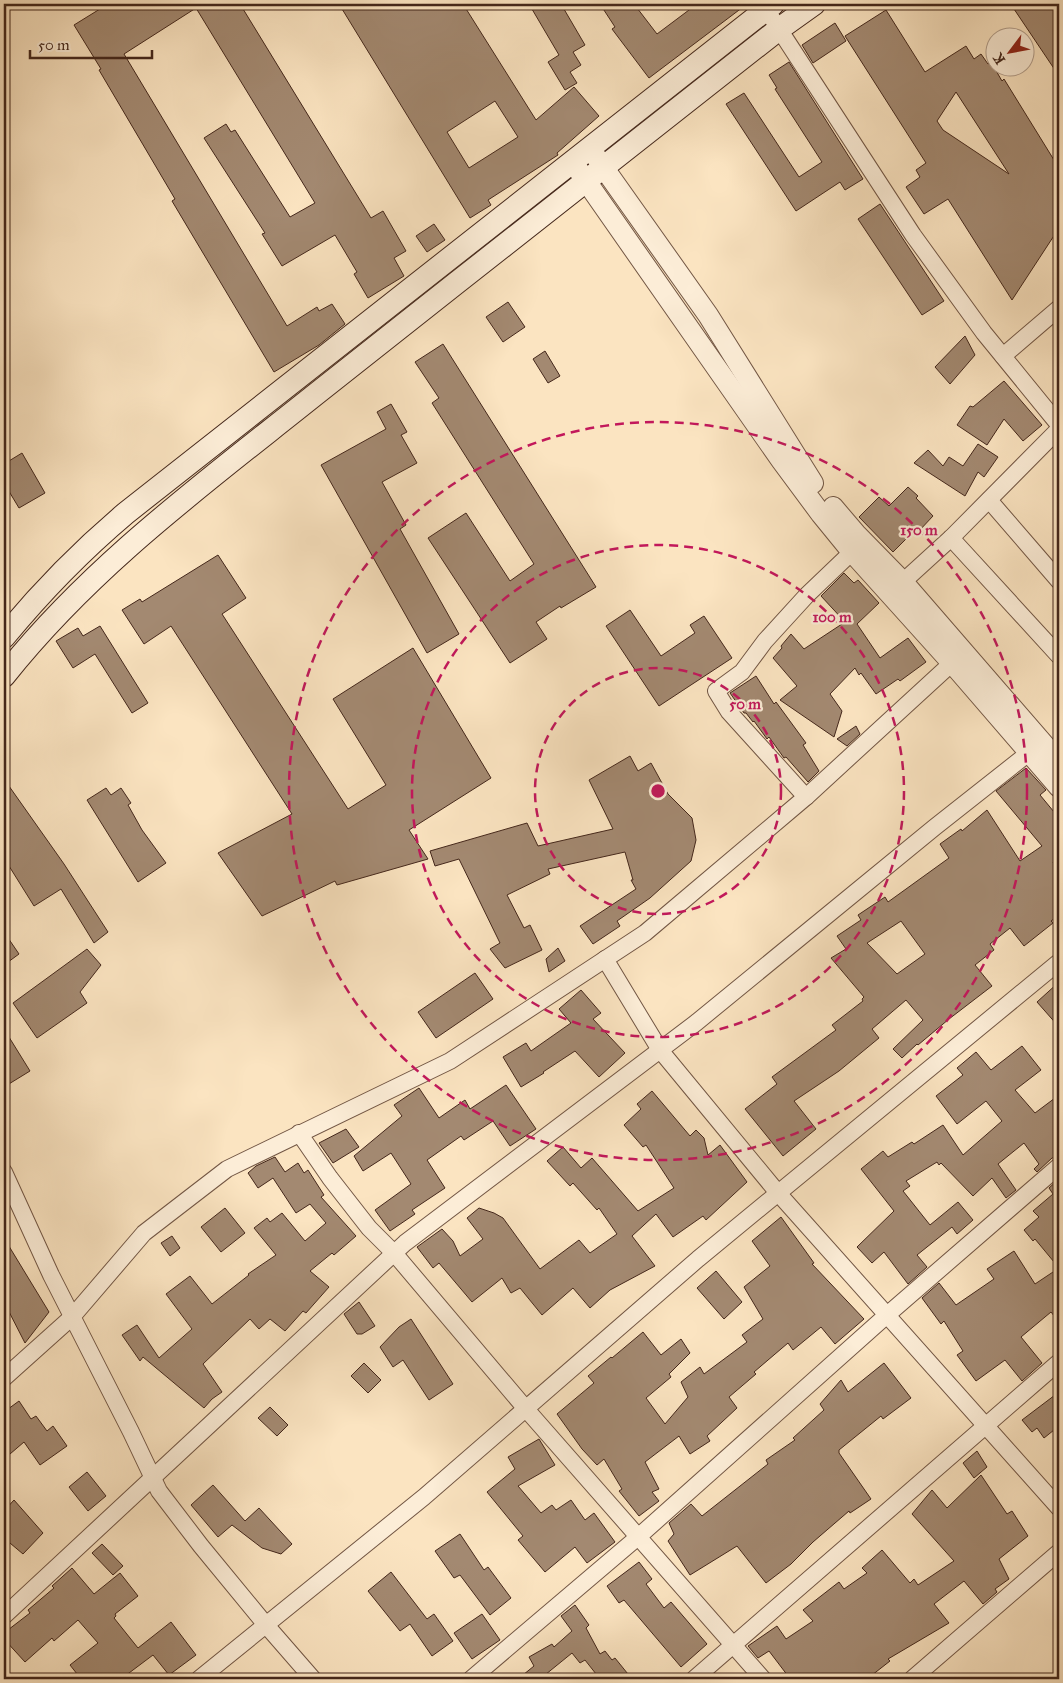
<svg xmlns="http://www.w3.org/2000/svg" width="1063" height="1683" viewBox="0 0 1063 1683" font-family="'IM FELL Great Primer',serif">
  <rect width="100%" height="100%" fill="#fbe4c1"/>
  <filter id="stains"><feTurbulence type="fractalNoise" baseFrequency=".004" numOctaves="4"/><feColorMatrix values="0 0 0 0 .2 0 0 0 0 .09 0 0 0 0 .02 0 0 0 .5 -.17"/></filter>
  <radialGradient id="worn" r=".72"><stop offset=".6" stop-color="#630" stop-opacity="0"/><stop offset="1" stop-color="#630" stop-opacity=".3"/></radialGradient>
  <g fill="#a38971" stroke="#44271b" fill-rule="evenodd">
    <polygon points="108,4 240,4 371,218 383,211 406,251 394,258 404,276 368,298 354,274 357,272 335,235 282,266 262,234 265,233 204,138 226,124 231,132 235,130 290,217 315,203 196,8 124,54 287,326 317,307 319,311 332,304 345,324 319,345 274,372 172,201 175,199 99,70 101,69 74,25"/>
    <path d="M339 4H463L536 120 574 87 599 116 557 153 558 155 488 200 491 205 470 218ZM495 101 518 137 469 168 447 132Z"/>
    <polygon points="529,4 561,4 585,45 573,52 581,65 570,72 577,83 565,90 548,62 559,55"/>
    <polygon points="600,4 634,4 657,34 697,4 747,4 649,78 612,29 615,27"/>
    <polygon points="1022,4 1054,4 1059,11 1059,76 1014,9"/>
    <path d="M886 10 925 72 966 46 974 59 981 54 988 64 991 62 1002 81 1004 79 1054 160 1059 156V228L1012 300 948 199 924 214 906 187 920 177 916 170 926 163 845 36ZM956 92 1009 174 943 130 937 121Z"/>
    <polygon points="835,23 846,41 813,63 802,45"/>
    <polygon points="789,62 863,179 845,190 840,182 796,211 726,104 744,93 799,177 822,162 775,89 777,88 769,75"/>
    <polygon points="880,204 944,301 922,315 858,219"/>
    <polygon points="434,224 445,240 427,252 416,236"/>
    <polygon points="508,302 525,327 503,342 486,317"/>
    <polygon points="965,336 975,355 950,384 935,367"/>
    <polygon points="443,344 596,587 561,608 560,606 536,622 547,639 510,663 428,538 466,513 510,581 534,564 432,403 439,398 415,362"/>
    <polygon points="545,351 560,376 548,383 533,359"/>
    <polygon points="1004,381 1042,425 1023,441 1004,419 987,445 957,425 970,406 973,407"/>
    <polygon points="391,404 407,432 401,435 417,463 382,482 406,525 400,529 459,634 427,653 321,465 386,429 377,412"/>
    <polygon points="978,444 998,457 984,477 978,472 965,496 914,463 928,450 943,466 949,457 963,466"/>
    <polygon points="22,453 45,493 19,508 4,483 4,464"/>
    <polygon points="908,487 918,496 916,498 933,516 918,532 916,529 893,552 859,517 879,497 889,506"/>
    <polygon points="218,555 246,598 222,614 348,809 386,785 333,699 413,648 491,778 409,830 428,859 337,885 335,881 262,916 218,853 292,814 171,626 144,644 122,610 140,599 142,602"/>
    <polygon points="844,573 854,583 858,580 879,603 857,624 880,658 908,638 926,662 900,681 898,679 876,694 861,673 859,675 855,668 830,694 842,711 834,737 780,700 797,686 773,658 782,648 781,646 791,634 804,649 845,622 821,596"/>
    <polygon points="630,610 661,656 695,633 690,625 704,616 732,658 659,706 606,626"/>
    <polygon points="100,626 148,703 132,713 95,654 73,668 56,641 78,628 83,636"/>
    <polygon points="756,676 774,704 776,702 806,743 803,745 819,771 808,782 786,757 784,758 769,737 767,739 754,721 753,722 746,713 744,713 730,693"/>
    <polygon points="856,726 860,734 847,746 837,739"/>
    <polygon points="630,756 638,771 651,763 668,794 692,818 696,840 691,861 650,898 617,921 620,926 593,944 580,926 636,889 631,880 633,880 625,852 548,869 550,874 507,895 524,928 530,925 542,950 505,968 490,949 500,943 459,859 435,866 430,851 527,823 538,846 613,829 589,780"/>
    <path d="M1026 768 1046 790 1040 795 1059 818V858L1053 862 1059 873V915L1051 921 1053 923 1024 946 1010 928 990 944 994 950 975 965 992 986 949 1019 918 1045 917 1044 902 1058 893 1049 923 1020 906 1000 872 1029 879 1038 839 1071 794 1101 816 1129 783 1156 745 1109 777 1084 772 1077 836 1030 832 1025 863 1001 862 999 864 997 831 958 846 949 837 936 861 920 858 915 885 897 888 902 949 858 940 844 961 829 962 831 987 810 1020 861 1042 846 996 791ZM901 921 925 954 897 974 867 943Z"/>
    <polygon points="4,779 64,864 108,932 94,943 61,889 34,906 4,858"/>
    <polygon points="106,788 111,795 121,788 131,803 128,805 142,830 166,863 138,882 87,800"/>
    <polygon points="4,932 19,954 4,965"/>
    <polygon points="558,948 565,961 549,972 546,959"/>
    <polygon points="87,949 101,965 80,992 87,1003 37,1038 13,1003"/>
    <polygon points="475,973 493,999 436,1038 418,1012"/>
    <polygon points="1059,982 1059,1027 1037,1002"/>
    <polygon points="581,990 601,1013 593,1019 625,1053 599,1077 575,1051 543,1072 544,1073 521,1087 503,1057 526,1043 531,1051 571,1023 559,1009"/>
    <polygon points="4,1029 30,1071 4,1087"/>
    <polygon points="1022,1046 1041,1070 1015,1090 1035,1113 1059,1095 1059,1156 1052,1158 1037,1172 1034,1169 1039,1164 1024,1143 998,1164 1016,1190 1006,1198 992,1178 973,1196 941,1163 939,1165 937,1162 906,1181 910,1186 903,1191 930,1225 958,1202 973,1220 957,1234 952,1227 917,1255 927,1267 908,1284 884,1252 872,1263 857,1247 894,1211 861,1169 883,1151 888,1157 912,1142 914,1144 943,1125 963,1155 1002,1121 986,1101 957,1124 936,1096 963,1075 957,1068 976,1052 991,1070"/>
    <polygon points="506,1085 536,1129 510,1146 493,1121 464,1140 461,1136 427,1160 445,1188 412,1210 415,1214 390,1231 375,1210 411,1184 391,1153 363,1171 354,1156 402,1116 394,1105 419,1088 439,1118 465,1100 470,1109"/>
    <polygon points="652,1091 690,1136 696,1130 704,1138 708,1155 720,1145 747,1182 706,1220 703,1216 673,1237 656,1214 632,1236 655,1266 610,1290 590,1308 573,1288 542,1315 520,1288 511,1293 502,1278 472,1302 439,1263 433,1268 417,1247 442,1229 453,1241 460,1256 483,1239 467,1218 479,1208 494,1213 503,1218 540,1269 579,1240 590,1253 617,1234 599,1208 597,1210 573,1183 570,1186 547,1161 563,1147 581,1168 592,1158 638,1211 674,1188 646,1145 643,1147 624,1125 641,1109 637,1104"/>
    <polygon points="346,1129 359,1147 333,1163 319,1143"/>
    <polygon points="275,1157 285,1172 298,1163 304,1173 308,1170 324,1195 321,1197 356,1236 334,1255 332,1253 310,1271 329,1287 306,1313 303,1311 285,1331 270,1319 259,1329 250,1319 203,1364 222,1392 212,1399 204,1408 143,1357 140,1361 122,1335 137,1325 159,1358 192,1329 166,1294 190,1276 212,1304 249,1275 248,1274 276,1255 254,1228 267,1218 270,1222 282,1213 305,1241 326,1223 310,1204 296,1213 273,1178 258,1188 248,1173 256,1166"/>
    <polygon points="1059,1179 1059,1268 1035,1239 1033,1241 1024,1230 1039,1217 1033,1211 1053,1194 1049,1188"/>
    <polygon points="225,1208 245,1233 221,1252 201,1227"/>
    <polygon points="781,1217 814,1263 812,1264 864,1319 835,1344 821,1327 793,1350 788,1343 754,1372 756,1374 729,1397 737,1408 707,1436 710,1441 690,1454 679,1436 645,1462 659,1489 652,1492 659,1501 639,1516 619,1491 622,1489 604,1459 597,1465 582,1449 557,1414 594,1383 588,1376 611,1357 612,1358 643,1332 661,1355 681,1339 690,1353 669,1374 671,1377 646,1398 665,1424 688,1397 681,1382 700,1367 704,1374 747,1342 742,1335 763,1319 744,1287 770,1266 752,1241"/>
    <polygon points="172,1236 180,1248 170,1256 161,1243"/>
    <polygon points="4,1238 49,1312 25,1343 4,1302"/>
    <polygon points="1014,1251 1035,1284 1059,1268 1059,1322 1051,1312 1021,1337 1042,1363 1022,1381 1005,1360 976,1381 957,1355 963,1351 944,1321 941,1324 922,1298 939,1283 956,1305 994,1279 987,1269"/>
    <polygon points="716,1271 742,1302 724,1319 697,1288"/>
    <polygon points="359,1302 375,1326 362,1334 357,1334 344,1314"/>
    <polygon points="411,1319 453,1384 429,1400 403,1360 393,1367 380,1347 399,1327"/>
    <polygon points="364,1363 381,1380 368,1393 351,1376"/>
    <polygon points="884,1363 911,1398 883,1419 881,1416 839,1450 839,1453 871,1499 850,1513 849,1511 813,1542 791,1564 766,1583 737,1546 690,1575 668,1541 674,1534 669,1523 691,1504 702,1516 768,1464 766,1460 795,1440 793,1438 824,1410 820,1404 841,1380 848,1392"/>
    <polygon points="1059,1392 1059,1426 1044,1438 1037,1428 1032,1432 1022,1420"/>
    <polygon points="19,1401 31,1419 36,1416 47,1431 53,1426 67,1446 40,1465 24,1442 10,1454 4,1446 4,1412"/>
    <polygon points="270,1407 288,1425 277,1436 258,1418"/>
    <polygon points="539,1439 555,1465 518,1486 541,1513 552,1505 556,1510 571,1500 585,1520 594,1513 615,1542 587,1563 575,1547 545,1572 518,1540 523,1536 487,1492 515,1469 508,1457"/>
    <polygon points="977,1451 987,1467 974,1478 963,1463"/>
    <polygon points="87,1472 106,1496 88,1511 69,1487"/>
    <polygon points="981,1475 1007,1514 1012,1511 1028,1536 999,1559 1009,1579 995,1589 997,1592 983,1604 964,1581 934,1604 949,1623 888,1659 890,1661 867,1679 792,1679 788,1676 769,1651 758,1658 748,1646 777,1626 786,1639 813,1621 803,1610 839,1582 844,1589 867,1573 862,1568 882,1550 910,1583 914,1579 918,1585 954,1561 912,1514 932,1490 947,1508"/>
    <polygon points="213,1485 245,1521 259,1508 292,1544 281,1554 262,1548 232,1525 218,1537 191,1505"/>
    <polygon points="14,1500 43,1533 23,1554 4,1538 4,1511"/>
    <polygon points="460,1534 484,1570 488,1567 511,1598 490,1615 460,1575 454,1578 435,1551"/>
    <polygon points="102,1544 123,1566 113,1575 92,1553"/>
    <polygon points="639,1562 652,1579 646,1584 664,1608 671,1602 707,1644 681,1667 624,1600 619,1603 607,1586"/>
    <polygon points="72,1568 94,1594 120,1573 138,1596 115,1614 116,1616 114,1618 138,1648 171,1622 196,1655 169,1675 153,1655 121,1679 81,1679 70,1665 98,1643 78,1620 54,1641 52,1638 25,1662 4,1639 4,1633 30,1613 28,1610 54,1588 52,1586"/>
    <polygon points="391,1572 427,1619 434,1614 453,1641 432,1656 410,1624 400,1631 368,1591"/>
    <polygon points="575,1605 589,1625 586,1628 600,1654 605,1651 612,1660 615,1658 632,1679 600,1679 585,1660 580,1663 572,1653 540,1679 518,1679 534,1666 529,1657 552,1644 554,1647 572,1631 561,1616"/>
    <polygon points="482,1614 500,1640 472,1659 454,1633"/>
  </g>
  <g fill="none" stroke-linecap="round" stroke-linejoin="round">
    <g stroke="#725644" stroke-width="18">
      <g id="minor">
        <polyline points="766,9 913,235 984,333 1059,425"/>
        <polyline points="1003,356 1059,308"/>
        <polyline points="989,500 1059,581"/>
        <polyline points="951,538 1059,656"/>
        <polyline points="894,590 951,538 1059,429"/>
        <polyline points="806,797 729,712 716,691 742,672 765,641 807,595 852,552"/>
        <polyline points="605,959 660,1050 778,1193 1059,1508"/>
        <polyline points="299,1133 330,1178 369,1228 394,1253 526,1409 763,1679"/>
        <polyline points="4,1172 51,1275 131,1432 159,1491 201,1546 266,1625 313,1679"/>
        <polyline points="4,1378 72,1317 144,1233 227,1169 450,1061 645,933 806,797 952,663"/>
        <polyline points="4,1616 405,1243 697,1022 935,827 1030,752"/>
        <polyline points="199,1679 424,1497 698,1259 1059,962"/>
        <polyline points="471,1679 638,1537 887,1315 1059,1166"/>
        <polyline points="694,1679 1059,1362"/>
        <polyline points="912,1679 1059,1552"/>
      </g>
    </g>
    <g stroke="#725644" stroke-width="22">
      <g id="tertiary">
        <polyline points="594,154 708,315 813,483"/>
        <polyline points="577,168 781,460 821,514 852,552 952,663 1059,787"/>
        <polyline points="833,507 856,534 903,582 1059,762"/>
      </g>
    </g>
    <g stroke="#44271b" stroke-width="24">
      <g id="secondary">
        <path d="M4 637C41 592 81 551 126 513L773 4"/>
        <path d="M4 676C92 565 206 482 316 394 470 272 624 151 779 29L814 4"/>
      </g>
    </g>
    <use href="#minor" stroke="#fcedd7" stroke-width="16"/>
    <use href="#tertiary" stroke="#fcedd7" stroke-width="20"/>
    <use href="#secondary" stroke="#fcedd7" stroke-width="22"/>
  </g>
  <g fill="none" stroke="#c2185b" stroke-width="2.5" stroke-dasharray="9 6">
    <circle cx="658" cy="791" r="123"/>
    <circle cx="658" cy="791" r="246"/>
    <circle cx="658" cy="791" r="369"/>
  </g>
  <circle cx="658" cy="791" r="8" fill="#c2185b" stroke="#fcedd7" stroke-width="2.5"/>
  <g font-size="15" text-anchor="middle" font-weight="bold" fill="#c2185b" stroke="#fcedd7" stroke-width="4.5" stroke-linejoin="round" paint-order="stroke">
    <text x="919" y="535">150 m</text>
    <text x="832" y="622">100 m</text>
    <text x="745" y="709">50 m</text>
  </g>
  <rect width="1063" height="1683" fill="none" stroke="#fbe4c1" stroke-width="20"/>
  <rect x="5" y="5" width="1053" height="1673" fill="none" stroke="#44271b" stroke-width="2.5"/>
  <rect x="10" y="10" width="1043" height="1663" fill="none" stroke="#44271b"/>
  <g transform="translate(1010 52) rotate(238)"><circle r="24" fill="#fcedd7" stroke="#b29e8c"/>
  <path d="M0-4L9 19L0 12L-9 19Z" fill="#8f2418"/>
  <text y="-8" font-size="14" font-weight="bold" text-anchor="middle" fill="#44271b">K</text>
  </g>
  <path d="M30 50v8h122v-8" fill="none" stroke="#44271b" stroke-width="2.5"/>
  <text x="38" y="50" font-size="15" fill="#44271b" stroke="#fcedd7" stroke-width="4" paint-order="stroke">50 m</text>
  <rect width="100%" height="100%" filter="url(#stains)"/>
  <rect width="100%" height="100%" fill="url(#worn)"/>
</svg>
